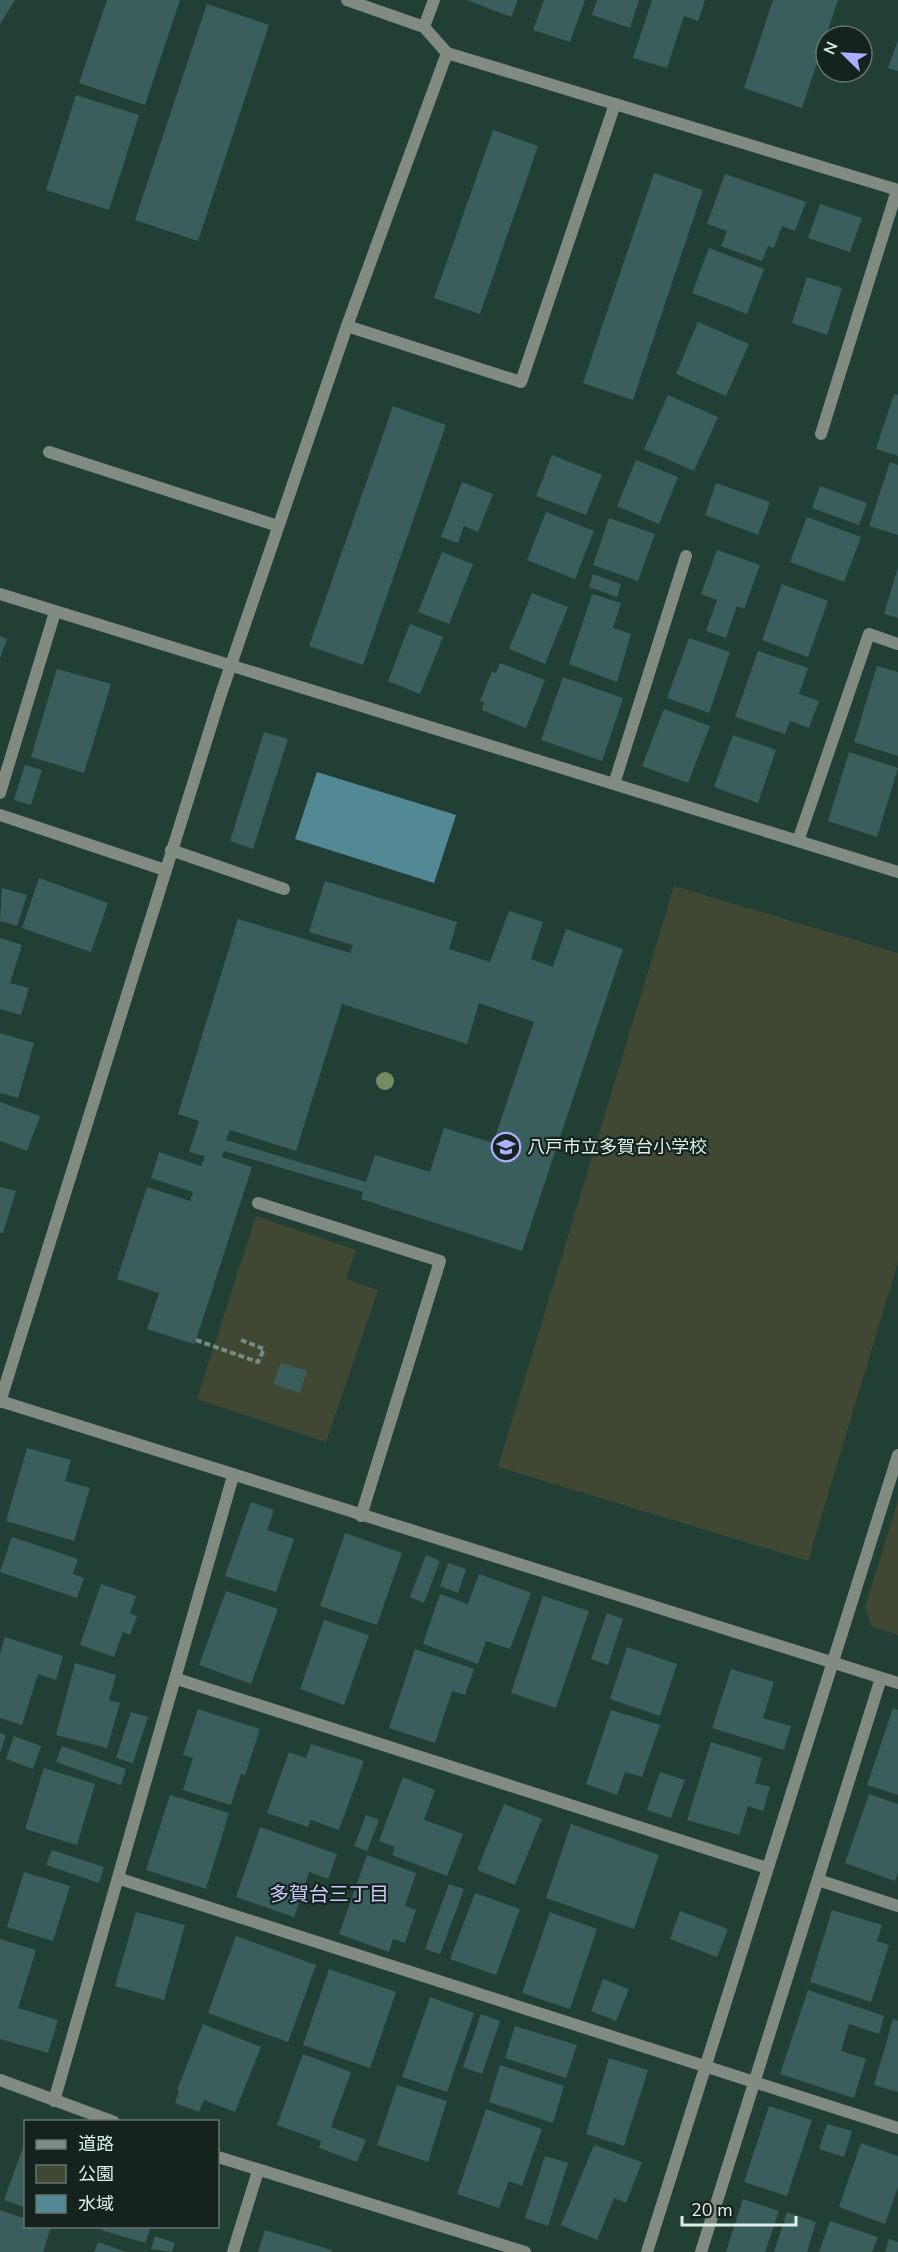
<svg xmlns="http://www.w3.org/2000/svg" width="898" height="2252" viewBox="0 0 898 2252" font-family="'Nunito Sans','Noto Sans JP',sans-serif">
  <rect width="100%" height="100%" fill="#213f35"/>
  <g fill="#404833">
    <polygon points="674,886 898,953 898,1262 808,1561 498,1467"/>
    <polygon points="256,1216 356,1250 346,1279 378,1290 326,1442 197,1399"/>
    <polygon points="898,1501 898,1635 872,1627 865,1607"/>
  </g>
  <polygon fill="#538895" points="317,772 456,815 434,883 295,839"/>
  <g fill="#3a5e5c" fill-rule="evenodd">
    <polygon points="0,0 15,0 0,24"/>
    <polygon points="107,0 180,0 145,105 79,83"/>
    <polygon points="467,0 518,0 511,17"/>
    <polygon points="544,0 585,0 570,42 533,30"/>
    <polygon points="597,0 639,0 630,28 592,15"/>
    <polygon points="652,0 705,0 698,21 684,16 667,68 633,58"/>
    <polygon points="773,0 838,0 802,108 744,88"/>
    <polygon points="207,4 269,25 198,241 135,220"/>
    <polygon points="898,40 898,71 888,68"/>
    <polygon points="76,95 139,115 109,210 46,190"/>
    <polygon points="493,130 538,146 480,314 434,298"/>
    <polygon points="654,173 703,190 633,400 583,383"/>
    <polygon points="725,174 806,202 795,231 782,226 774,248 768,246 762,261 721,246 727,231 707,224"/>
    <polygon points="820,204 862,218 850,252 808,238"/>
    <polygon points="709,248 764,269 747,314 692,293"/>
    <polygon points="807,277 842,288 827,335 792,323"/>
    <polygon points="698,322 749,344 726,396 676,374"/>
    <polygon points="894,394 898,395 898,456 876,449"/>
    <polygon points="668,395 718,417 694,471 644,449"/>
    <polygon points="393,406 446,425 363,665 309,646"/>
    <polygon points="552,455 602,475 586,515 536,496"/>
    <polygon points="636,460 678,477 659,524 617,506"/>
    <polygon points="890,462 898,465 898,535 869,526"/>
    <polygon points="462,482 493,494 478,532 464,526 458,543 441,537"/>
    <polygon points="716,483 770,502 758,535 705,515"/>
    <polygon points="820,486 867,503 859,525 812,508"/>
    <polygon points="546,512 594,531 575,579 527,560"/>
    <polygon points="807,517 861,537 844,582 790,562"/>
    <polygon points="609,518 655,534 638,581 593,565"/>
    <polygon points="717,550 760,565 744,609 737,606 726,638 706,631 717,600 701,594"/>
    <polygon points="442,552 473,564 449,624 418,612"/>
    <polygon points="898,567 898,618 884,614"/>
    <polygon points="593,574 621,584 617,597 589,587"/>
    <polygon points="782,584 828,601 808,657 762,640"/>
    <polygon points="532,593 568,607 545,664 509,649"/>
    <polygon points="592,594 621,603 613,628 631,634 617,682 569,664"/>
    <polygon points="410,624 443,637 420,694 388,681"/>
    <polygon points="0,636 7,639 0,658"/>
    <polygon points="689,638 730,652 709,713 667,698"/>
    <polygon points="758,651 808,668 799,694 819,701 809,728 790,721 785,734 735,717"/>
    <polygon points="500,663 545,680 526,728 482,710 484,702 480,701 492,671 496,673"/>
    <polygon points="877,666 898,672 898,756 854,742"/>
    <polygon points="57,669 111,684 84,773 31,757"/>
    <polygon points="563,677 623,698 602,761 541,740"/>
    <polygon points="664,709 710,726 688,783 642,766"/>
    <polygon points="264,732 288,739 253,849 230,841"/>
    <polygon points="733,735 776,750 758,803 714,787"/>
    <polygon points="849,752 898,768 877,837 828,821"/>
    <polygon points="25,765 42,770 31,805 14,800"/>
    <polygon points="39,878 108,903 91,952 22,928"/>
    <path d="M325 881 457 922 449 949 490 962 509 911 543 922 531 959 553 967 566 929 623 949 522 1251 361 1199 363 1192 224 1151 222 1157 252 1167 196 1340 194 1344 147 1329 159 1293 117 1279 147 1187 190 1201 193 1192 151 1178 159 1152 201 1166 205 1156 189 1152 199 1121 178 1114 238 919 350 953 353 945 309 932ZM479 1003 534 1022 493 1143 444 1128 430 1172 375 1155 366 1182 226 1140 230 1130 296 1151 342 1004 467 1044Z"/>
    <polygon points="2,888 27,895 17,926 0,921"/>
    <polygon points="0,938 22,945 10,983 29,988 21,1015 0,1009"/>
    <polygon points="0,1033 34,1043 18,1098 0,1093"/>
    <polygon points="0,1102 40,1116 27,1151 0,1141"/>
    <polygon points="0,1187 16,1191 3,1233 0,1233"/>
    <polygon points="281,1363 307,1371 300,1393 273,1384"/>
    <polygon points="27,1448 71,1460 65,1481 90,1488 74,1541 6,1521"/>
    <polygon points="251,1502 274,1510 267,1530 294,1539 276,1592 225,1576"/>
    <polygon points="345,1533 402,1553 377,1625 320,1606"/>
    <polygon points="12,1537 78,1559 73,1574 84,1578 77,1598 0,1572"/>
    <polygon points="426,1555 440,1561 424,1603 410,1597"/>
    <polygon points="448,1563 466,1569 458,1593 440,1586"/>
    <polygon points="479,1574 531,1593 510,1649 486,1641 478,1664 423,1644 440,1594 468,1604"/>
    <polygon points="101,1584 136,1596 130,1613 137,1616 130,1635 123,1632 114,1657 80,1645"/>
    <polygon points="226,1591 278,1609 251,1684 199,1665"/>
    <polygon points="543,1596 589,1611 556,1708 511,1693"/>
    <polygon points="607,1613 623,1619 608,1665 591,1659"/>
    <polygon points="324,1620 369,1635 344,1705 300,1689"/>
    <polygon points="5,1637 63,1656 56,1680 38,1674 22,1725 0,1718 0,1654"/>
    <polygon points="627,1647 677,1664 660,1716 610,1699"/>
    <polygon points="415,1649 474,1669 465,1695 452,1691 435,1743 389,1728"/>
    <polygon points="75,1663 116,1675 109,1700 120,1703 107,1748 56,1735"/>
    <polygon points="731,1669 774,1682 763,1718 791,1726 784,1750 712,1728"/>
    <polygon points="893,1708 898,1710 898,1795 867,1785"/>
    <polygon points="198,1709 260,1729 245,1775 241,1774 231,1805 183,1790 193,1758 183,1755"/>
    <polygon points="611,1710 660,1725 642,1777 625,1772 617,1795 586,1784"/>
    <polygon points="131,1712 148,1717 133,1763 116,1758"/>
    <polygon points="0,1733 6,1735 0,1753"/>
    <polygon points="14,1736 41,1746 33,1769 6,1759"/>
    <polygon points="711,1742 762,1758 755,1783 770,1787 763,1811 748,1806 739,1835 687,1820"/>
    <polygon points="311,1744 364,1761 339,1830 311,1820 308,1827 267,1813 289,1752 306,1758"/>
    <polygon points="62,1746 126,1769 121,1785 56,1762"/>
    <polygon points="44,1768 95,1784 77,1845 25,1829"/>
    <polygon points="660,1772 685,1780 671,1818 647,1810"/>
    <polygon points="403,1777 435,1790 424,1820 463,1834 447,1876 392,1855 395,1847 379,1841"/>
    <polygon points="869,1794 898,1804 898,1872 895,1881 845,1863"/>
    <polygon points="170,1795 229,1813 206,1889 146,1870"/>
    <polygon points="504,1804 542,1819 515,1885 477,1870"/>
    <polygon points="366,1815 379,1820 367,1851 354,1846"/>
    <polygon points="571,1824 659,1855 634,1929 546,1898"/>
    <polygon points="260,1827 337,1854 328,1879 309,1872 294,1917 236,1897"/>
    <polygon points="52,1850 104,1867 99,1883 46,1865"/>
    <polygon points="367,1855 416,1873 405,1906 416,1910 405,1943 393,1939 389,1952 339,1934"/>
    <polygon points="24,1872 70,1886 53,1941 7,1927"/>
    <polygon points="449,1884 464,1889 440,1954 425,1949"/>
    <polygon points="475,1893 520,1909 496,1975 450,1959"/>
    <polygon points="832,1910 882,1925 877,1941 889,1945 871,2002 810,1982"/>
    <polygon points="680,1911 728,1929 717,1957 670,1939"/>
    <polygon points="136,1912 185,1925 164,2000 115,1986"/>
    <polygon points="550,1912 597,1929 570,2009 522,1993"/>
    <polygon points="236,1936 316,1965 288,2042 208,2013"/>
    <polygon points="0,1939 36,1950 18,2008 58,2020 48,2053 0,2039"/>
    <polygon points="329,1969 396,1992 370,2068 303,2045"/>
    <polygon points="603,1979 629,1989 616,2021 591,2011"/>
    <polygon points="808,1990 884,2016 879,2034 849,2024 841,2051 866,2059 854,2098 780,2074"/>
    <polygon points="430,1997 474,2013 447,2092 402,2077"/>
    <polygon points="481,2014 500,2021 482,2074 463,2067"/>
    <polygon points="893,2019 898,2021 898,2092 874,2085"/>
    <polygon points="203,2024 261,2047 235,2112 204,2100 199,2112 175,2103 179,2091 177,2090"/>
    <polygon points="515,2026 577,2045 566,2078 505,2058"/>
    <polygon points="303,2054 351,2072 331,2127 366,2140 357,2162 319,2148 321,2141 277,2125"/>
    <polygon points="609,2058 648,2070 624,2146 586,2134"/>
    <polygon points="500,2065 564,2086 553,2123 489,2102"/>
    <polygon points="397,2085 447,2101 428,2162 377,2145"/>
    <polygon points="769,2106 812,2120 787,2196 744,2182"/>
    <polygon points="486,2109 542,2129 522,2186 509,2181 499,2208 457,2194"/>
    <polygon points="827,2124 852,2131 844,2157 819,2149"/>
    <polygon points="26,2139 26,2208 4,2200"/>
    <polygon points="861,2143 898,2156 898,2187 885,2224 839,2207"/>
    <polygon points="594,2145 642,2162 626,2203 614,2198 597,2240 561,2225"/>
    <polygon points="545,2156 568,2163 548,2226 525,2218"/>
    <polygon points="743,2199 779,2211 765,2252 726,2252"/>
    <polygon points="0,2210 26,2219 26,2226 51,2227 43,2252 0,2252"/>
    <polygon points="787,2212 816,2222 807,2252 774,2252"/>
    <polygon points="830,2221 878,2237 872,2252 819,2252"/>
    <polygon points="102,2226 151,2226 145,2243 101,2230"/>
    <polygon points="265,2230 332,2250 331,2252 258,2252"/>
    <polygon points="155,2236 175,2243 172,2252 151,2249"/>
    <polygon points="889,2239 898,2242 898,2252 885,2252"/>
    <polygon points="98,2242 126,2252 94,2252"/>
  </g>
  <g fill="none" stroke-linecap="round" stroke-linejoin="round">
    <polyline stroke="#748c84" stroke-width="4" stroke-dasharray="6 3" stroke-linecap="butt" points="196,1340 258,1362 264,1349 241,1340"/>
    <g stroke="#818b81" stroke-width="12">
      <polyline points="171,850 284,889"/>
      <polyline points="258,1203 440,1261 361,1516"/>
    </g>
    <g stroke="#818b81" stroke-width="12">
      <polyline points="347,0 424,27 447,53"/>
      <polyline points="424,27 434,0"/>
      <polyline points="347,326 521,382 615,104"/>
      <polyline points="821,434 897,190"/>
      <polyline points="49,452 278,526"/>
      <polyline points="0,594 898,872"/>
      <polyline points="614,784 686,556"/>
      <polyline points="0,793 55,612"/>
      <polyline points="0,815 165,870"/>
      <polyline points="798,841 869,634 898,644"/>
      <polyline points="0,1401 898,1683"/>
      <polyline points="0,1402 220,697 347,326 447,53 898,190"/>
      <polyline points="177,1679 767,1868"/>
      <polyline points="120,1879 898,2128"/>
      <polyline points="818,1880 898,1906"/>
      <polyline points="0,2080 114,2122"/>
      <polyline points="54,2101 233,1476"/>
      <polyline points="218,2157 525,2252"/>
      <polyline points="233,2252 258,2171"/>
      <polyline points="647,2252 898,1455"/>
      <polyline points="701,2252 881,1678"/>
    </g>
  </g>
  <circle fill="#728d64" cx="385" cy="1081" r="9"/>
  <defs>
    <g id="school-ring" transform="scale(1.5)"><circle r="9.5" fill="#15221e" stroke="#acaffb" stroke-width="1.5"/><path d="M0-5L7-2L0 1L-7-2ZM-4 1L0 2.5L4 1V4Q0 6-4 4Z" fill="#acaffb"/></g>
  </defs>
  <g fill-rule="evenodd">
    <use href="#school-ring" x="506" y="1147"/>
  </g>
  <g text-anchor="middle" stroke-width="4.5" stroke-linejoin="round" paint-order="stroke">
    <g font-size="18" fill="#deefe8" stroke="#15221e" text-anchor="start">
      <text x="527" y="1153">八戸市立多賀台小学校</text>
    </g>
    <g font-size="20" fill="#c9ccf7" stroke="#15221e">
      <text x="329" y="1901">多賀台三丁目</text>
    </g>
  </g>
  <rect x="24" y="2120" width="195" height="108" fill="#15221e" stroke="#65746f" stroke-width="1.5"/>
  <rect x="36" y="2140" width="30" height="9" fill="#818b81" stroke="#65746f" stroke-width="1.5"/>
  <text x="78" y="2150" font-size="18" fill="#deefe8">道路</text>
  <rect x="36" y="2165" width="30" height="18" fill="#404833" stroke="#65746f" stroke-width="1.5"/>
  <text x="78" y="2180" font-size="18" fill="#deefe8">公園</text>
  <rect x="36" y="2195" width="30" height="18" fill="#538895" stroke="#65746f" stroke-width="1.5"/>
  <text x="78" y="2210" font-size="18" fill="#deefe8">水域</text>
  <g transform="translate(844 54) rotate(294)"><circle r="28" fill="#15221e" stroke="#65746f" stroke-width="1.5"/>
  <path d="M0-4.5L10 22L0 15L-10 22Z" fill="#acaffb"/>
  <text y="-9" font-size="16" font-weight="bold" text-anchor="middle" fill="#deefe8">N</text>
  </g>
  <path d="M682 2216v9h114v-9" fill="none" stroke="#deefe8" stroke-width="3"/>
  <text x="691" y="2216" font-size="18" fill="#deefe8" stroke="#15221e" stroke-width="4.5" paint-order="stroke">20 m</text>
</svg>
